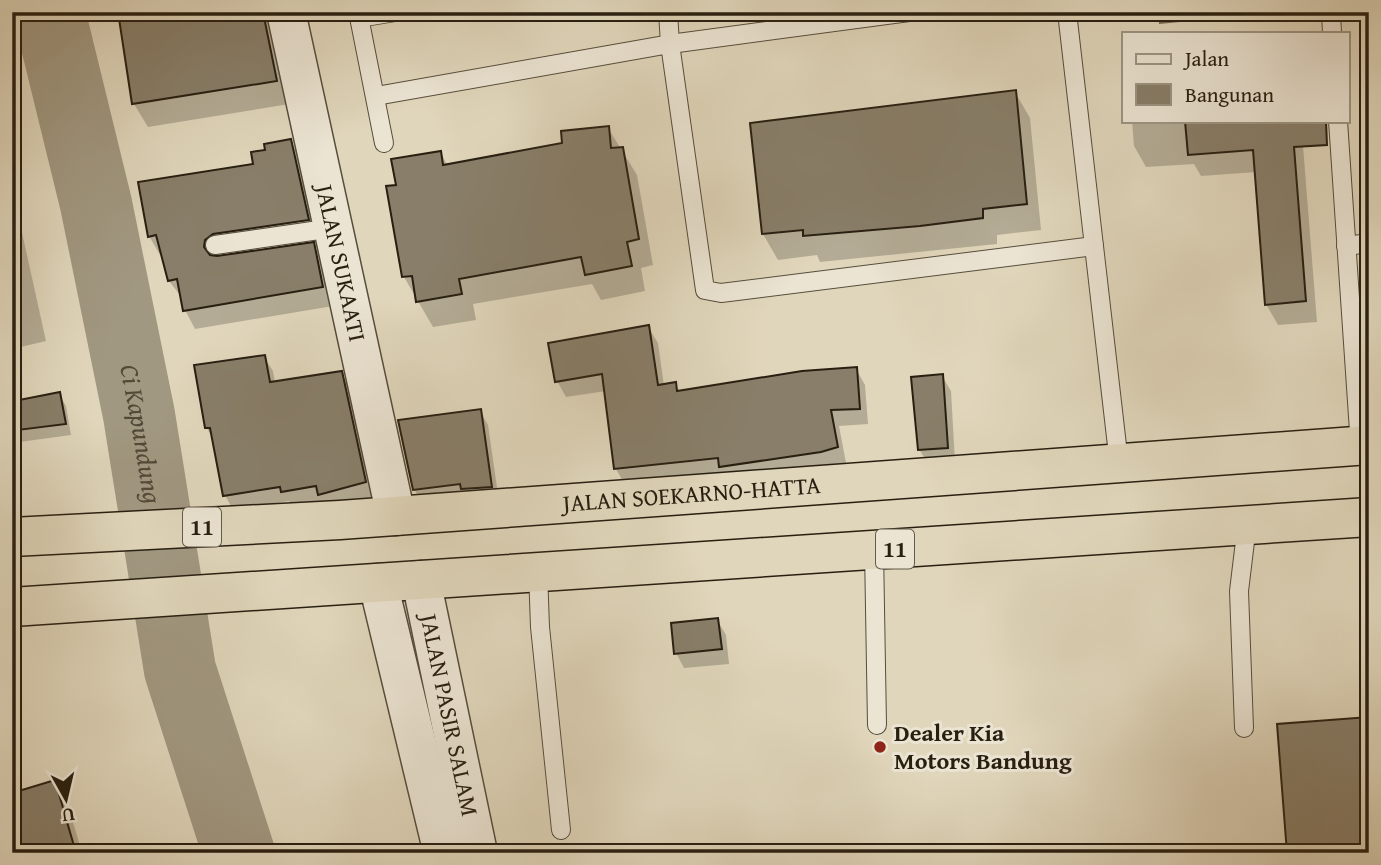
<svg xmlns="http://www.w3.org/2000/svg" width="1381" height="865" viewBox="0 0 1381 865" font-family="'Gentium Book Plus',serif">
  <rect width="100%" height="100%" fill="#e0d6bb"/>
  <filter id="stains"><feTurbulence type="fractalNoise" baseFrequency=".00286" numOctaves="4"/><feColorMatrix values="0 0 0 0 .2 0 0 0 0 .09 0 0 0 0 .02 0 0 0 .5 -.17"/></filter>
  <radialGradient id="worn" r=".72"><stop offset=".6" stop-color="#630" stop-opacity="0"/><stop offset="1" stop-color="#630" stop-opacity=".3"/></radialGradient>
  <polygon fill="#c1b79e" stroke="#746b58" stroke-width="2" points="1159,12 1230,12 1231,16 1160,23"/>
  <g fill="#0003">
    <polygon points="119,12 271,12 289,104 148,127 134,104"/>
    <polygon points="1015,92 1030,118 1041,230 997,235 997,244 820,262 817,255 778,260 763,234"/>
    <polygon points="1132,121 1301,121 1317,322 1278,325 1266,304 1256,172 1201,176 1194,164 1146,167 1134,146"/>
    <polygon points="608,128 637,175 653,265 641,268 645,291 601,300 592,284 473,304 476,320 433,327 404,277 398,186 440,152 448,166 564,145"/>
    <polygon points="290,141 301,159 318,238 224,252 216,258 313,244 324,263 333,306 195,329 185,310 183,299 169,281 163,254 160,255 149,236 255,165 267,151"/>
    <polygon points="12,213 21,228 46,341 12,349"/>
    <polygon points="648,327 658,343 664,386 675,384 680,392 856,369 865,385 868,424 839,426 846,463 831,468 625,485 616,469 606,391 566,397 557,381"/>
    <polygon points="264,357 273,371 275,383 341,373 349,387 373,497 328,509 323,501 291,506 289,501 233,510 225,495 214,441 207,428"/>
    <polygon points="942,376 951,391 955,462 928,464 919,449"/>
    <polygon points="59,394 66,406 71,435 12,443 12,403"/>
    <polygon points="480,411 488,425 499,501 423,504 414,489"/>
    <polygon points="717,620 726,635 729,664 684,668 676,653"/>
    <polygon points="1279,726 1369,853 1286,853"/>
    <polygon points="54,782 69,808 82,853 12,853"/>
  </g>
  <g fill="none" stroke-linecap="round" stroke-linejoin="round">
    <path stroke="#a19881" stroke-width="72" id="s1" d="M49 12 96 204 139 415 180 670 239 853"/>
  </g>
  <g fill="#887e69" stroke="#281f11" stroke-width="2">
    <polygon points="118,12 263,12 277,81 132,104"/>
    <polygon points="1016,90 1027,204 983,209 983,218 920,226 803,236 803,230 762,234 750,123"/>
    <polygon points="1185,121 1326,121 1327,145 1294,147 1306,301 1265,305 1253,150 1188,155"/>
    <polygon points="609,126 611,148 623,147 639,239 627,242 632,266 585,275 581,257 459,279 462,294 416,302 412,276 402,277 386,186 396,185 391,159 441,151 443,165 562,143 561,131"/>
    <polygon points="291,139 309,220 213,234 205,240 204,247 210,255 217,256 314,242 323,287 183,311 177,279 168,281 156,235 148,237 138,182 253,164 251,152 265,150 264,144"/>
    <polygon points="649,325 658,385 676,382 677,391 802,371 857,367 860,409 831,410 838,447 821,452 719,467 718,458 614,469 602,374 555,382 548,343"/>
    <polygon points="265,355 270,382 342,371 366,482 318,495 316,486 281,492 280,487 223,496 210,428 205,428 194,365"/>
    <polygon points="943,374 948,448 918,450 911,377"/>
    <polygon points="60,392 66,424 18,430 14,401"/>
    <polygon points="481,409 492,487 461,489 460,484 413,490 398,420"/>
    <polygon points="718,618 722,649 674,654 671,623"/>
    <polygon points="1369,717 1369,853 1287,853 1277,724"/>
    <polygon points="55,780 76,853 12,853 12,793"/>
  </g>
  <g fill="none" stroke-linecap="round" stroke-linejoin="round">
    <g stroke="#564d3c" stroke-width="20">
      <g id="service">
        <polyline points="358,12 384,143"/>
        <polyline points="668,12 670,44 909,12"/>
        <polyline points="1067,12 1119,463"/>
        <polyline points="1331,12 1332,33"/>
        <polyline points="359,18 395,12"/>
        <polyline points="376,96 670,44 705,290 721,293 1094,246"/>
        <polyline points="1338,121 1360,446"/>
        <polyline points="215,245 333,228"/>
        <polyline points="1346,246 1369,243"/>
        <polyline points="874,550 877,725"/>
        <polyline points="538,572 540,627 561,830"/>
        <polyline points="1244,728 1239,591 1247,525"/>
      </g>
    </g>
    <g stroke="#564d3c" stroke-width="41">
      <g id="tertiary">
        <path id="s2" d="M286 12 396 516"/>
        <path id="s3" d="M421 580 478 853"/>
        <polyline points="378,583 443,853"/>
      </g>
    </g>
    <g stroke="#281f11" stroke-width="41">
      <g id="trunk">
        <path id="s4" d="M12 537 340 520 1369 445"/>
        <polyline points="12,607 1369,517"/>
      </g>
    </g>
    <use href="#service" stroke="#ebe4d3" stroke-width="18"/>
    <use href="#tertiary" stroke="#ebe4d3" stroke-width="38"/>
    <use href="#trunk" stroke="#e0d6bb" stroke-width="38"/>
  </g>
  <circle fill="#8f2418" stroke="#ebe4d3" stroke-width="2.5" cx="880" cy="747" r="7"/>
  <g text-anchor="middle" stroke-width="6" stroke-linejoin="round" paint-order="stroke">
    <g fill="#ebe4d3" stroke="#625a4b" stroke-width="2">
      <rect x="183" y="507.5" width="38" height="39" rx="5"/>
      <rect x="876" y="529.5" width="38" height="39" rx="5"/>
    </g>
    <g font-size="23" font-weight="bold" fill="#281f11">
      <text x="202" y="535">11</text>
      <text x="895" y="557">11</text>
    </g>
    <g font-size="24" fill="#281f11" stroke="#ebe4d3">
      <text dy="8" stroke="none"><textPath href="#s2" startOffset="257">JALAN SUKAATI</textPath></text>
      <text dy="8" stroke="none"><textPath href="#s4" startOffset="681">JALAN SOEKARNO-HATTA</textPath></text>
      <text dy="8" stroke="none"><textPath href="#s3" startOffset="138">JALAN PASIR SALAM</textPath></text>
    </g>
    <g font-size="24" font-weight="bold" fill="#281f11" stroke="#ebe4d3" text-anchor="start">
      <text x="894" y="741">Dealer Kia<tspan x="894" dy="28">Motors Bandung</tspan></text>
    </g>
    <g font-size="26" font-style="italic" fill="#524938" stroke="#ebe4d3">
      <text dy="9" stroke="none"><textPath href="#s1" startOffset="432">Ci Kapundung</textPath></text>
    </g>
  </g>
  <rect width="1381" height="865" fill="none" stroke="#e0d6bb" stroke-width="42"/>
  <rect x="14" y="14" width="1353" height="837" fill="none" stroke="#281f11" stroke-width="3.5"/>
  <rect x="21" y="21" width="1339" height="823" fill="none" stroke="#281f11" stroke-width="2"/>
  <rect x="1122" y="32" width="228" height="91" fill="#ebe4d3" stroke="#9d9585" stroke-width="2"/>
  <rect x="1136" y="54" width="35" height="10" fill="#ebe4d3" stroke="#9d9585" stroke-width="2"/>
  <text x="1185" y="66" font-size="21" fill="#281f11">Jalan</text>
  <rect x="1136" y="84" width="35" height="21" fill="#887e69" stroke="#9d9585" stroke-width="2"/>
  <text x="1185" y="102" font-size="21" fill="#281f11">Bangunan</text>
  <g transform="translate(66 799) rotate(172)" stroke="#ebe4d3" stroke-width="5" paint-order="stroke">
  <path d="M0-5L12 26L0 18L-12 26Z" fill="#281f11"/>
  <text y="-10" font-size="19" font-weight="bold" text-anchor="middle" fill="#281f11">U</text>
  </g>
  <rect width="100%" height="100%" filter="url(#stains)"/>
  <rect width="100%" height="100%" fill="url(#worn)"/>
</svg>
